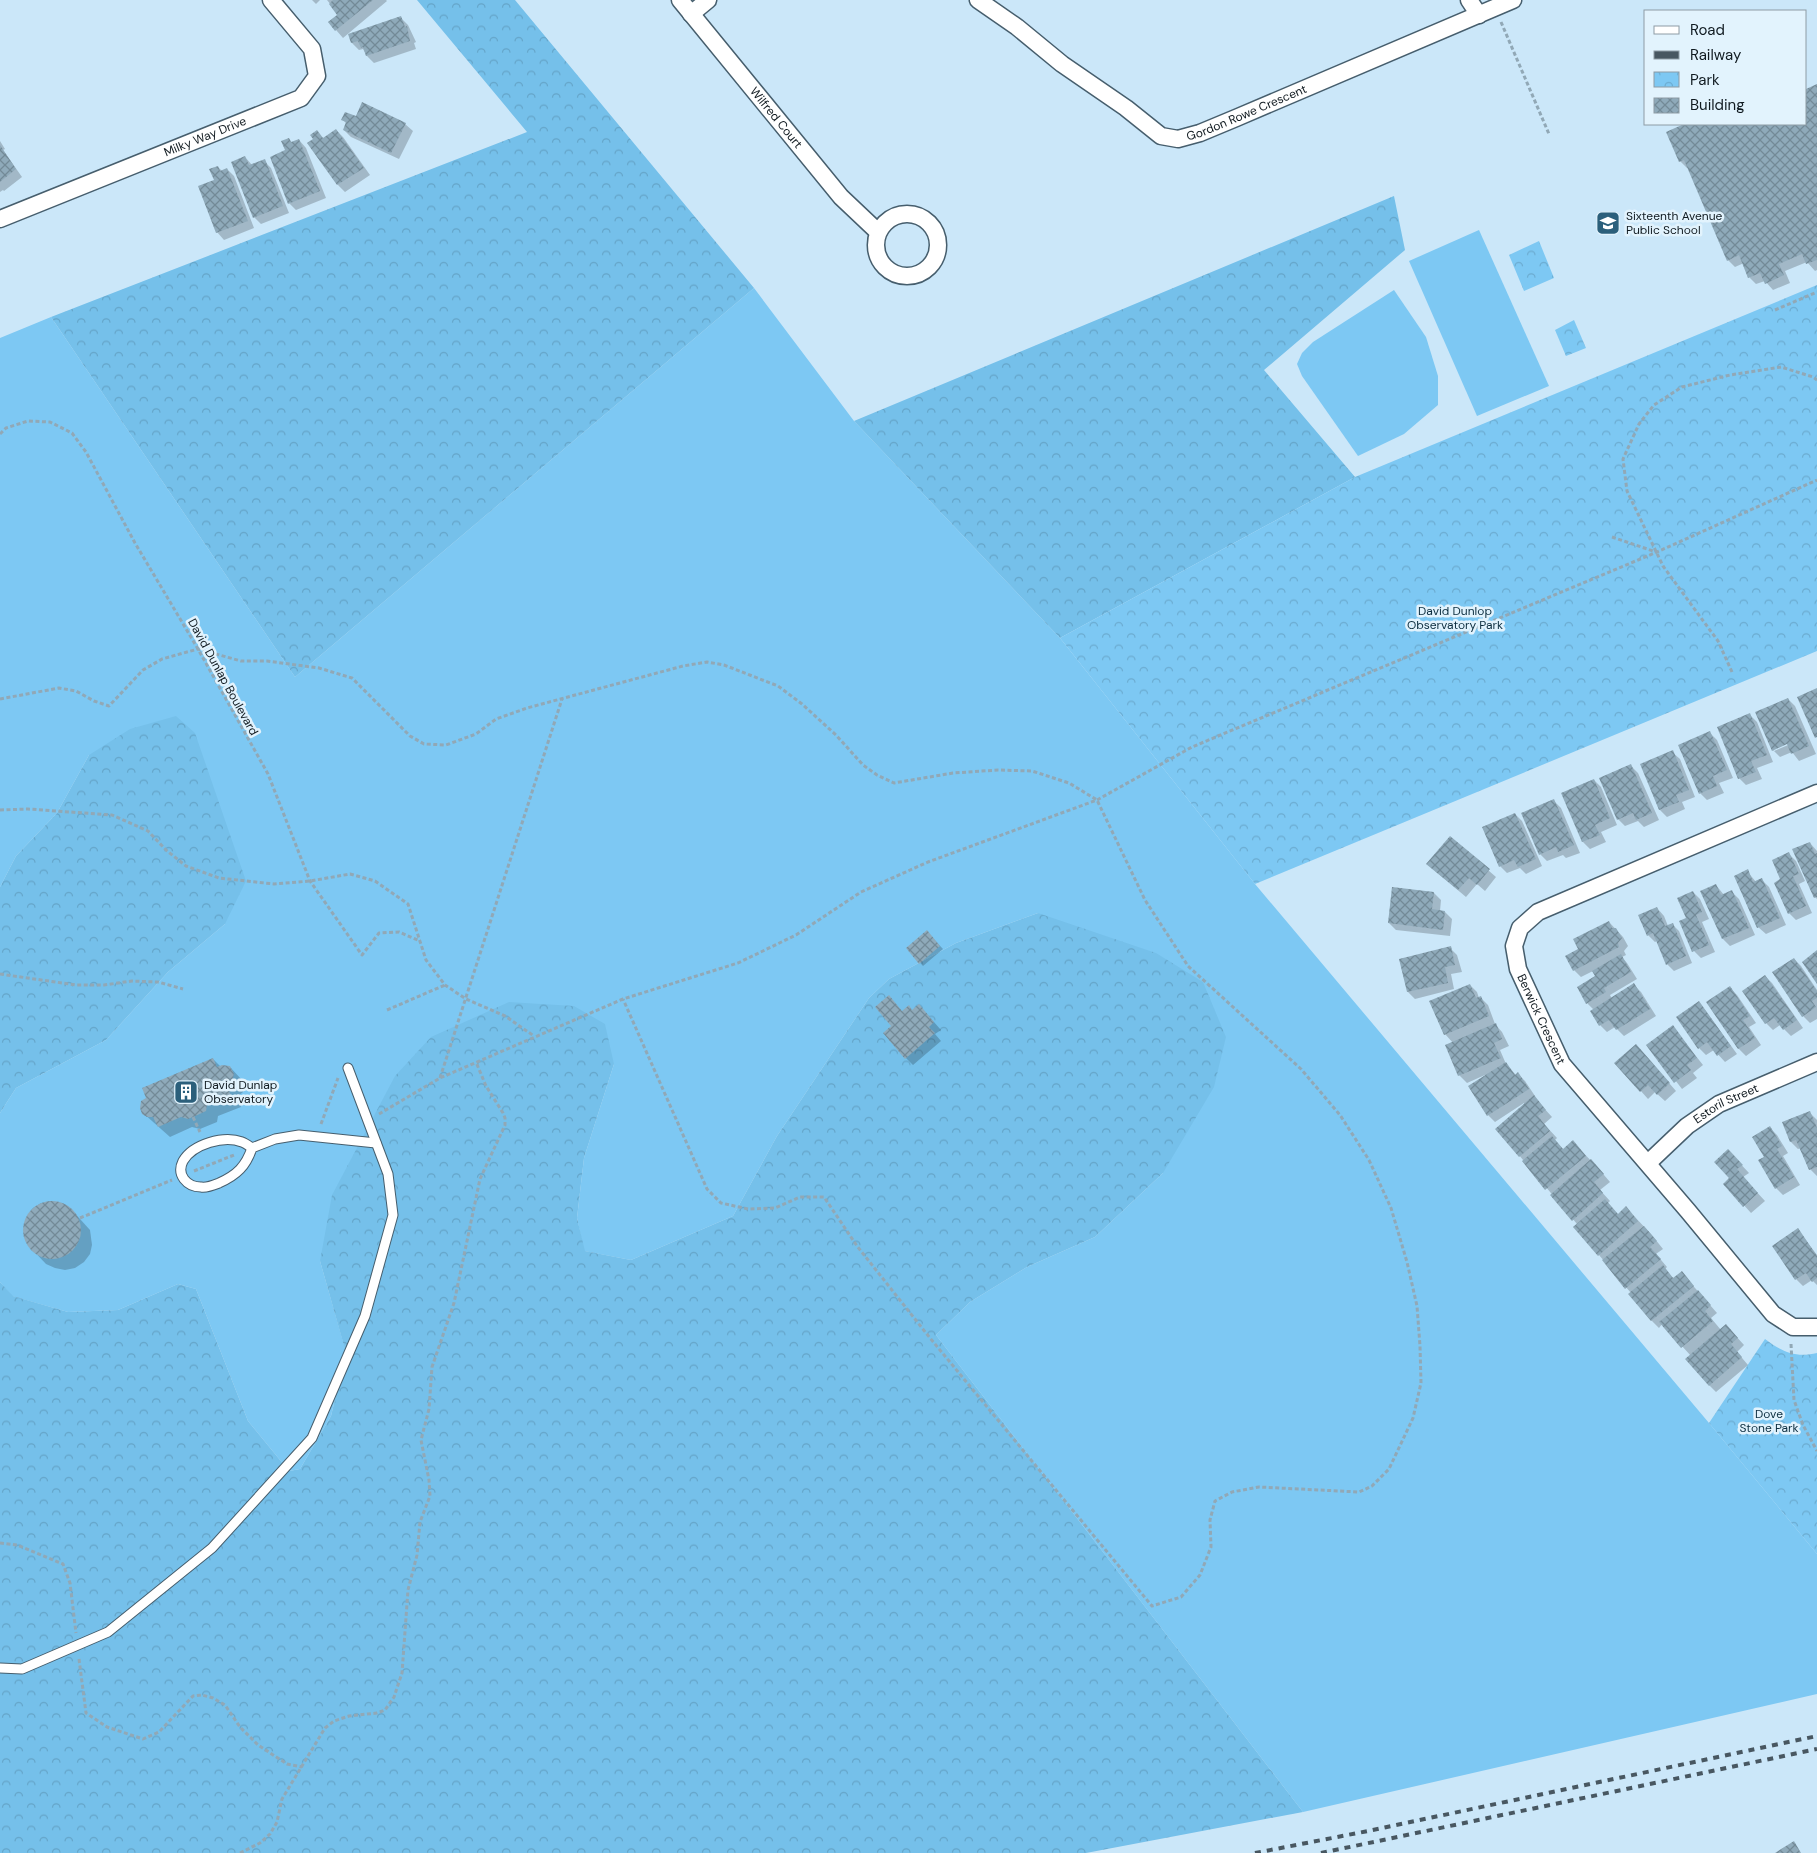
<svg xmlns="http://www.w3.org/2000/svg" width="1817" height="1853" viewBox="0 0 1817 1853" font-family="'DM Sans',sans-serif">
  <defs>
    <pattern id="forest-crowns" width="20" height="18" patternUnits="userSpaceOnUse" patternTransform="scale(1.25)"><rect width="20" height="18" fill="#75c0ea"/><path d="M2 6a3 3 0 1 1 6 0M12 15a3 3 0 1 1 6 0" fill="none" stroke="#64a4c8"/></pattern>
    <pattern id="park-crowns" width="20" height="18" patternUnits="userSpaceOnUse" patternTransform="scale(1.25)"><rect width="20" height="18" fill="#7dc8f3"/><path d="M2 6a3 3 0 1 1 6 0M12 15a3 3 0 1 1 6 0" fill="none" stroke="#6babd0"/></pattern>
    <pattern id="building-cross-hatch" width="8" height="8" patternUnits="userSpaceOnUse" patternTransform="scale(1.25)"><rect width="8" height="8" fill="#8faaba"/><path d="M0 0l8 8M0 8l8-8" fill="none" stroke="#738a97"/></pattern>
  </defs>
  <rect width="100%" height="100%" fill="#cbe7f9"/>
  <g fill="#7dc8f3">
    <polygon points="1479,230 1549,386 1477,416 1409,261"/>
    <polygon points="754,288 854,421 1060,638 1255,884 1709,1423 1817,1554 1817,1694 1303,1812 936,1335 970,1302 1027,1267 1095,1237 1163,1173 1038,913 956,943 889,979 869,998 777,1136 733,1216 631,1260 584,1251 577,1218 584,1158 614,1064 320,1261 346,1352 331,1416 300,1469 289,1471 248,1421 196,1289 178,1284 118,1310 68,1312 12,1296 0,1282 0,1113 16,1088 106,1040 168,972 225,924 89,755 57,813 16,856 0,887 0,338 51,317 295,677"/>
    <polygon points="1394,290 1426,337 1438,376 1438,405 1404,434 1358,456 1302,376 1297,364 1302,353 1313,342"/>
  </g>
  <g fill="url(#forest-crowns)">
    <polygon points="417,0 515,0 754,288 295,677 51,317 527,132"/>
    <polygon points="1394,196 1405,250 1264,370 1355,477 1060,638 854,421"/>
    <polygon points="176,716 195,733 246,881 225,924 168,972 106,1040 16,1088 0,1113 0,887 16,856 57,813 89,755 130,729"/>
    <polygon points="1038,913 1156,953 1203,982 1226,1037 1214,1087 1163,1173 1095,1237 1027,1267 970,1302 936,1335 1303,1812 1086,1853 0,1853 0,1282 13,1296 68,1312 118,1310 178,1284 196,1289 248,1421 289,1471 300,1469 331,1416 346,1353 320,1261 332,1195 395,1076 431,1037 509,1002 574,1006 605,1024 614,1064 584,1158 577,1218 585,1251 631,1260 733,1216 777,1136 869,998 889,979 956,943"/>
  </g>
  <g fill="url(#park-crowns)">
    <polygon points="1539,241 1554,278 1524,291 1509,255"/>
    <polygon points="1817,285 1817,651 1255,884 1060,638 1355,477"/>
    <polygon points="1574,320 1586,348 1566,356 1555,330"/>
    <path d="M1765 1339C1782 1352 1796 1358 1817 1353V1554L1709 1423Z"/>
  </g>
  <g fill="#0003" fill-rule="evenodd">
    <polygon points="312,0 320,0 316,4"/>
    <polygon points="327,0 386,0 387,1 343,38 330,23 339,15"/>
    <polygon points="401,18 408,25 416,42 414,43 416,49 374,63 367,56 363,49 359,50 352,43 350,35"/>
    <polygon points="1817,86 1817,270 1815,271 1807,262 1785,271 1790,283 1773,290 1765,281 1756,284 1749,277 1744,263 1735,267 1728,260 1688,167 1687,168 1680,161 1686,124 1806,124 1806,90"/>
    <polygon points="356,118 405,124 413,131 399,159 351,137 344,130 347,124 343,120"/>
    <polygon points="336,130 343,137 370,175 345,192 338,185 309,143 324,139"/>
    <polygon points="289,139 292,143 299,140 306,148 326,198 296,210 289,203 287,151"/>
    <polygon points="0,141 5,149 3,150 22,177 4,191 3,190 0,192"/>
    <polygon points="245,157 252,165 264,161 271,168 289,213 261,224 254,217"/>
    <polygon points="218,167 222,171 227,169 234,176 254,228 224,240 217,232 215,181"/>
    <path d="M1788 699 1795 706 1816 754 1799 761 1792 752 1780 757 1773 750ZM1792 741 1793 743 1774 751V748Z"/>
    <polygon points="1750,715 1757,722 1773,762 1757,768 1762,779 1746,785 1739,778"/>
    <polygon points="1710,733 1717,740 1733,778 1719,783 1724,793 1707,800 1700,793"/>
    <polygon points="1672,752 1680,759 1695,797 1682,802 1685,809 1667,817 1660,810 1641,765"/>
    <polygon points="1631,766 1638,773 1659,820 1644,827 1638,821 1625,826 1618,819"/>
    <polygon points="1594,780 1601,787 1617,825 1601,832 1606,842 1590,849 1583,842 1563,793"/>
    <polygon points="1554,801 1561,808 1580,853 1566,858 1563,855 1547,861 1540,854"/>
    <polygon points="1515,814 1522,821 1542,866 1526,874 1520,868 1507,873 1500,866"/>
    <polygon points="1450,837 1496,877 1485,891 1477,884 1466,897 1435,871"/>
    <polygon points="1810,843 1817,851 1817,899 1815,897"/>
    <polygon points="1789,854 1796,861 1805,881 1799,884 1812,913 1796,920 1789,913 1782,880"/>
    <polygon points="1747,871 1756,882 1762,880 1769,887 1786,925 1766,934 1758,927"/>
    <polygon points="1716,885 1724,895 1732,892 1739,899 1755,935 1730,946 1723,939 1702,891"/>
    <polygon points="1693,892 1700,899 1709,919 1702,922 1715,952 1701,958 1694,951 1687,919"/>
    <polygon points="1434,893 1441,900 1440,911 1445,912 1452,919 1450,936 1396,930 1389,923"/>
    <polygon points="1657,908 1664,916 1668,926 1672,924 1679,931 1692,963 1674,971 1667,964 1657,941 1655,942 1648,935"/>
    <polygon points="1609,922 1623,937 1628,946 1624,951 1626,955 1622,957 1627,963 1637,979 1610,995 1612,999 1634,985 1641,992 1656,1016 1624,1036 1615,1027 1607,1032 1600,1025 1594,1010 1587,1003 1597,976 1593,971 1581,977 1574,970 1580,950"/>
    <polygon points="930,935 943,949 923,966 907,948"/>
    <polygon points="1450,948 1457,955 1462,972 1451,974 1454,989 1415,999 1408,992"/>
    <polygon points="1794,959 1801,966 1817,990 1817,1019 1810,1023 1803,1016"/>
    <polygon points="1765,976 1772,983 1803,1028 1791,1036 1780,1025 1773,1030 1766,1023"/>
    <polygon points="1470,985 1477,992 1479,998 1481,998 1488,1005 1495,1024 1502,1032 1509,1046 1500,1050 1506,1064 1516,1075 1518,1074 1525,1081 1535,1096 1534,1097 1552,1117 1544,1124 1557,1138 1555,1140 1564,1150 1573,1142 1598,1168 1610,1182 1600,1190 1610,1201 1608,1203 1618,1215 1633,1215 1651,1234 1663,1249 1656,1254 1667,1267 1665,1269 1674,1279 1688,1280 1717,1313 1711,1318 1721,1330 1726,1325 1744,1345 1737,1352 1748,1365 1716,1392 1709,1385 1691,1356 1662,1324 1659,1328 1652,1321 1630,1294 1631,1293 1599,1255 1577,1224 1497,1129 1525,1105 1524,1103 1495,1122 1488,1115 1485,1075 1467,1083 1459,1075 1447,1045 1453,1043 1445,1034"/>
    <polygon points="1730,988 1737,995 1756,1023 1749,1027 1761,1045 1746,1056 1739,1049"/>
    <polygon points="1698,1003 1705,1010 1737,1054 1725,1062 1714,1050 1706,1055 1699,1048"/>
    <polygon points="913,1011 926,1013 941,1030 935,1034 941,1041 913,1065 906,1058 893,1026 902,1012"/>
    <polygon points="1673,1027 1703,1065 1693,1073 1697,1078 1682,1089 1648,1045"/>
    <polygon points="1643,1053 1676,1091 1665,1101 1655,1092 1648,1099 1616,1063"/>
    <polygon points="213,1059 221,1067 230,1067 241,1079 244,1086 243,1092 237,1097 241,1107 218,1116 217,1122 200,1129 192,1127 170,1137 143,1113"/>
    <polygon points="1809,1112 1817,1120 1817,1176 1810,1169 1801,1148 1798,1149 1791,1142 1783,1123"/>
    <polygon points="1770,1128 1777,1135 1788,1153 1783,1156 1800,1185 1783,1195 1776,1188 1765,1157"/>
    <polygon points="1735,1158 1749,1173 1743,1177 1765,1201 1751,1213 1725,1184 1731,1178"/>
    <polygon points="51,1201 61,1203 70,1208 90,1230 92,1245 90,1254 84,1262 75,1268 65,1270 55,1268 46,1264 28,1245 25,1236 24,1226 27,1217 33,1208 41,1203"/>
    <polygon points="1798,1230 1817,1255 1817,1285 1812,1280 1803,1286 1796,1279"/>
  </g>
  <g fill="url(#building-cross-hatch)">
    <polygon points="333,0 373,0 335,31 328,22 337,15 329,4"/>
    <polygon points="401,16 405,27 407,26 410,41 366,56 363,47 361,48 358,41 351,43 348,34"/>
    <polygon points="1817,84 1817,260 1806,264 1802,254 1779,264 1784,275 1765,284 1760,273 1748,278 1739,255 1727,261 1684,160 1679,162 1666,132 1684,124 1806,124 1806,89"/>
    <polygon points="362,102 406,123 391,153 343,130 346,122 341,120 345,112 356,116"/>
    <polygon points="336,129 364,168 337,185 307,143 313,139 310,135 317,130 323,138"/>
    <polygon points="289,138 291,142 299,139 320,191 288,204 270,157 285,150 281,141"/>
    <polygon points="0,145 16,169 0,182"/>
    <polygon points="245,156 249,165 265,159 283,206 253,218 231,162"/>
    <polygon points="218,166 220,171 227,168 248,221 216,233 198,186 214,180 209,169"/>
    <polygon points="1817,688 1817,737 1815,738 1797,697"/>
    <polygon points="1788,698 1809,746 1791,754 1787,744 1772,751 1755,712"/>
    <polygon points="1750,713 1767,755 1751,761 1756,772 1738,779 1717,727"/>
    <polygon points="1710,731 1727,770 1713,776 1717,786 1699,794 1678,745"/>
    <polygon points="1673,750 1689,790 1676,795 1679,802 1659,810 1640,764"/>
    <polygon points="1631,764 1652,813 1636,820 1633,813 1617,820 1599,778"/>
    <polygon points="1594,779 1610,818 1595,825 1600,835 1582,842 1561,793"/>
    <polygon points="1554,799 1574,845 1558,852 1556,847 1539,855 1521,813"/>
    <polygon points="1515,813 1536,859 1518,867 1514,860 1499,867 1482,827"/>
    <polygon points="1450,836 1490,869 1477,885 1469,878 1458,890 1426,864"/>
    <polygon points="1810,842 1815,854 1817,853 1817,897 1814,898 1792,849"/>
    <polygon points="1789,852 1799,874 1793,876 1806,906 1788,914 1774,883 1780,879 1772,860"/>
    <polygon points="1748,869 1753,882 1762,878 1780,918 1757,928 1734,876"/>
    <polygon points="1716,884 1721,895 1732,890 1749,928 1722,939 1700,891"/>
    <polygon points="1392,887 1434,892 1432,909 1445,911 1443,930 1388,923"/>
    <polygon points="1693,891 1702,912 1696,915 1709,945 1692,952 1679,921 1686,918 1677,898"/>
    <polygon points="1657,907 1665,926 1673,923 1686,956 1666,965 1653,933 1647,936 1638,915"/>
    <polygon points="1609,921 1612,928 1616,928 1622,938 1618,943 1619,947 1573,971 1565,956 1578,949 1573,939"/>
    <polygon points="927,930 940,946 919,964 906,948"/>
    <polygon points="1451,946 1455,965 1445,967 1448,983 1407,992 1399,959"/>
    <polygon points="1817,950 1817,984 1802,962"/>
    <polygon points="1621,954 1631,972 1604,988 1606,992 1586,1004 1577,987 1595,976 1592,971"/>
    <polygon points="1794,958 1817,991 1817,998 1812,1001 1816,1007 1802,1017 1772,972"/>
    <polygon points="1765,975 1797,1020 1783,1030 1774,1018 1765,1024 1742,991"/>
    <polygon points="1634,983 1650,1009 1616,1030 1609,1020 1599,1026 1590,1011"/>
    <polygon points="1470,984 1476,998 1481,996 1489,1016 1444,1035 1429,1001"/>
    <polygon points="1730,986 1750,1016 1743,1020 1755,1038 1738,1049 1706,1002"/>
    <polygon points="889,995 902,1011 909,1005 912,1010 919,1004 934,1022 929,1027 935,1033 905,1059 883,1033 891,1026 875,1007"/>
    <polygon points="1699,1001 1731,1046 1717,1056 1707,1042 1698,1049 1676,1017"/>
    <polygon points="1496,1023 1502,1039 1494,1043 1501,1058 1458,1076 1445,1045"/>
    <polygon points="1673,1025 1697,1058 1687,1065 1691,1070 1674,1083 1646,1045"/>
    <polygon points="1636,1044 1670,1083 1657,1095 1648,1085 1640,1092 1614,1063"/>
    <polygon points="213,1058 217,1067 222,1065 230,1066 234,1074 232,1081 227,1085 231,1096 207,1105 206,1111 193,1117 188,1119 181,1117 158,1127 153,1117 147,1117 142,1114 140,1108 141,1101 146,1098 142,1088"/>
    <polygon points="1506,1062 1515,1075 1518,1072 1529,1089 1487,1116 1468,1086"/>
    <polygon points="1534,1095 1546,1110 1538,1116 1550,1131 1519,1157 1495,1129"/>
    <polygon points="1810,1111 1817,1128 1817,1167 1809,1170 1796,1140 1790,1142 1782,1122"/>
    <polygon points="1770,1126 1782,1146 1777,1149 1794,1177 1775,1189 1758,1160 1764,1157 1752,1137"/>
    <polygon points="1552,1136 1563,1149 1573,1140 1586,1156 1545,1190 1522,1161"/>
    <polygon points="1728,1149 1743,1165 1737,1169 1758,1193 1743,1207 1723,1184 1729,1178 1714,1162"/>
    <polygon points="1591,1159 1604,1174 1594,1182 1603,1193 1572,1221 1550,1195"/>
    <polygon points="1605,1199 1618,1214 1626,1206 1638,1221 1598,1256 1573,1227"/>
    <circle cx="52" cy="1230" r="29"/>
    <polygon points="1644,1226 1657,1241 1650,1247 1661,1259 1625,1289 1602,1260"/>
    <polygon points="1798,1228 1817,1256 1817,1278 1812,1282 1806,1273 1795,1280 1772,1246"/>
    <polygon points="1663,1265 1673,1278 1682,1271 1694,1286 1651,1321 1628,1294"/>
    <polygon points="1698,1290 1711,1305 1705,1311 1713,1321 1681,1348 1659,1322"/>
    <polygon points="1726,1324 1738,1338 1731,1344 1742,1357 1709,1386 1685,1359"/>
    <polygon points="1794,1841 1801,1853 1775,1853"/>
  </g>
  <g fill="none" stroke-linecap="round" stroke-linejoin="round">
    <g stroke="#465e6d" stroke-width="11">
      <g id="service">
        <path d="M252 1148C246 1166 237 1175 219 1183 214 1185 207 1188 201 1187 187 1187 176 1175 183 1161 193 1144 224 1135 242 1142 245 1143 249 1146 252 1148L275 1139 299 1135 376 1143"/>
        <polyline points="0,1668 22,1669 108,1632 212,1548 312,1438 365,1316 393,1215 388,1174 348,1068"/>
      </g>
    </g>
    <g stroke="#465e6d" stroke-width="19">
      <g id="minor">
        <path id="s1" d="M680 0 841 197 878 232"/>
        <path id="s2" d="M978 0 1017 27 1062 64 1126 108 1161 136 1178 139 1200 133 1236 118 1513 0"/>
        <polyline points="1469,0 1479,15"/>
        <polyline points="691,14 708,0"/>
        <circle cx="907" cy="245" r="31"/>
        <path id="s3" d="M0 219 301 98 317 76 312 49 271 0"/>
        <path id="s4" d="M1817 793 1538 912 1520 928 1514 946 1518 969 1562 1064 1688 1211 1773 1314 1793 1327H1817"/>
        <path id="s5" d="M1648 1163 1687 1126 1719 1104 1817 1062"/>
      </g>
    </g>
    <g stroke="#91a8b6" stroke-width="3" stroke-dasharray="4 2.5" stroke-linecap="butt">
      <polyline points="1501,22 1549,134"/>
      <polyline points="1775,310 1817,292"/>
      <polyline points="0,434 6,428 28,421 50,422 72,433 86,452 135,543 198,649 268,774 310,881 362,955 379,933 399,932 420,941"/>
      <polyline points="1612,537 1656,552"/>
      <polyline points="1732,672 1718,641 1663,566 1627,491 1623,459 1639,424 1654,405 1682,387 1730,375 1781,367 1813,377 1817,380"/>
      <polyline points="0,699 59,688 76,691 94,701 109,706 143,670 162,659 198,649 241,661 267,661 319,668 352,678 410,736 424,744 446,745 476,734 496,719 527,708 683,666 707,662 724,665 778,686 802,704 836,735 863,765 877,775 894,783 953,773 998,770 1032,771 1069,783 1097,800 1145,900 1188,966 1301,1069 1340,1115 1369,1160 1391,1208 1407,1262 1417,1306 1420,1346 1421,1383 1413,1418 1389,1469 1372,1486 1359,1492 1259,1487 1232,1492 1215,1501 1210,1520 1211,1547 1200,1575 1181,1597 1152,1606 930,1338 857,1246 824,1197 800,1197 775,1208 748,1209 721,1203 707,1189 623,999"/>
      <polyline points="0,810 28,809 112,815 148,831 166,850 186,866 219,878 274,884 310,881 350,874 375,881 408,904 426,960 445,985 466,999 505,1016 534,1036"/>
      <polyline points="0,974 76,985 104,985 132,981 158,982 183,989"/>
      <polyline points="387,1010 445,985"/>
      <polyline points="440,1078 562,699"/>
      <polyline points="379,1114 440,1078 623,999 738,963 796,935 861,892 928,862 1097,800 1192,747 1657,552 1817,480"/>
      <polyline points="193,1117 200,1132"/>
      <polyline points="321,1124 338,1078"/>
      <polyline points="194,1171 234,1155"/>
      <polyline points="80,1218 172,1180"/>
      <polyline points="1791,1344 1794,1400 1803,1425 1817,1451"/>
      <polyline points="0,1543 17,1545 63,1564 70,1583 76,1633"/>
      <polyline points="79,1659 86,1713 107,1727 143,1739 159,1732 193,1696 202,1695 213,1698 225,1705 240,1727 258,1745 287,1764 302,1767"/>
      <polyline points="240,1853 260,1843 270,1834 277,1822 282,1799 325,1728 334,1721 349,1716 377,1713 385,1710 394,1697 402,1673 408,1590 417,1555 420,1522 430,1496 429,1480 421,1440 429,1409 432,1367 454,1303 480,1179 505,1125 505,1118 503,1113 486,1086 476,1062"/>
    </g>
    <use href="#service" stroke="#fff" stroke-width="9"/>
    <use href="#minor" stroke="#fff" stroke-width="16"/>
    <g stroke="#485761" stroke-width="4" stroke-dasharray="6 6" stroke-linecap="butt">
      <polyline points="1255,1853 1368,1831 1817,1736"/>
      <polyline points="1321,1853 1817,1749"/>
    </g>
  </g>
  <defs>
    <g id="school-square" transform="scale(1.25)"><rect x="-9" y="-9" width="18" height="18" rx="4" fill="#2b5f7b" stroke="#e2f3fd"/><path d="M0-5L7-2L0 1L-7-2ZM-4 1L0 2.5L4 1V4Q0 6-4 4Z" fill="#fff"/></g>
    <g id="building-square" transform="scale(1.25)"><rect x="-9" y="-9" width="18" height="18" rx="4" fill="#2b5f7b" stroke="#e2f3fd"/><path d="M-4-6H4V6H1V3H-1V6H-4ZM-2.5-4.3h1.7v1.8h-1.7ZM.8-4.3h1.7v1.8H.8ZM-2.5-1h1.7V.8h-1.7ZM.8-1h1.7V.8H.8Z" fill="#fff"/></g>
  </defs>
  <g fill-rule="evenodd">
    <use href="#school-square" x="1608" y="223"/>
    <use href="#building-square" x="186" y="1092"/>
  </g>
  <g text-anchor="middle" stroke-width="5" stroke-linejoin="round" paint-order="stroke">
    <g font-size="12" fill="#101a20" stroke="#e2f3fd">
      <text dy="4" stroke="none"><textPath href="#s2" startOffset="319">Gordon Rowe Crescent</textPath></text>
      <text dy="4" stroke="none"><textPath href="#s1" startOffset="152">Wilfred Court</textPath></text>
      <text dy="4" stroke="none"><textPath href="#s3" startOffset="221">Milky Way Drive</textPath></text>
      <text transform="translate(223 677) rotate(61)" y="4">David Dunlap Boulevard</text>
      <text dy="4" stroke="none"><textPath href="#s4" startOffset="425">Berwick Crescent</textPath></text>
      <text dy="4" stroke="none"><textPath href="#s5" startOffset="99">Estoril Street</textPath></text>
    </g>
    <g font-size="12" fill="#101a20" stroke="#e2f3fd" text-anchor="start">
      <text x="1626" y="220">Sixteenth Avenue<tspan x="1626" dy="14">Public School</tspan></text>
      <text x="204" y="1089">David Dunlap<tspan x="204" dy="14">Observatory</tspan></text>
    </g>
    <g font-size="12" fill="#0b2d3f" stroke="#e2f3fd">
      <text x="1455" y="615">David Dunlop<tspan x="1455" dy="14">Observatory Park</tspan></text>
      <text x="1769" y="1418">Dove<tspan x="1769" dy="14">Stone Park</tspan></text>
    </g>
  </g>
  <rect x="1644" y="10" width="162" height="115" fill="#e2f3fd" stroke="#8e9ca5"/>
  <rect x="1654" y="26" width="25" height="8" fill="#ffffff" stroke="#8e9ca5"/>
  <text x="1690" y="35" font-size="15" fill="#101a20">Road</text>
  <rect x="1654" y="51" width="25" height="8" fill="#485761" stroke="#8e9ca5"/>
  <text x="1690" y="60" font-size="15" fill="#101a20">Railway</text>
  <rect x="1654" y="72" width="25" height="15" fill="url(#park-crowns)" stroke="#8e9ca5"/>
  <text x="1690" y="85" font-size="15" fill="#101a20">Park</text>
  <rect x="1654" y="98" width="25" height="15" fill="url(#building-cross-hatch)" stroke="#8e9ca5"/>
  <text x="1690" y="110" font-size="15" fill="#101a20">Building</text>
</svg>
